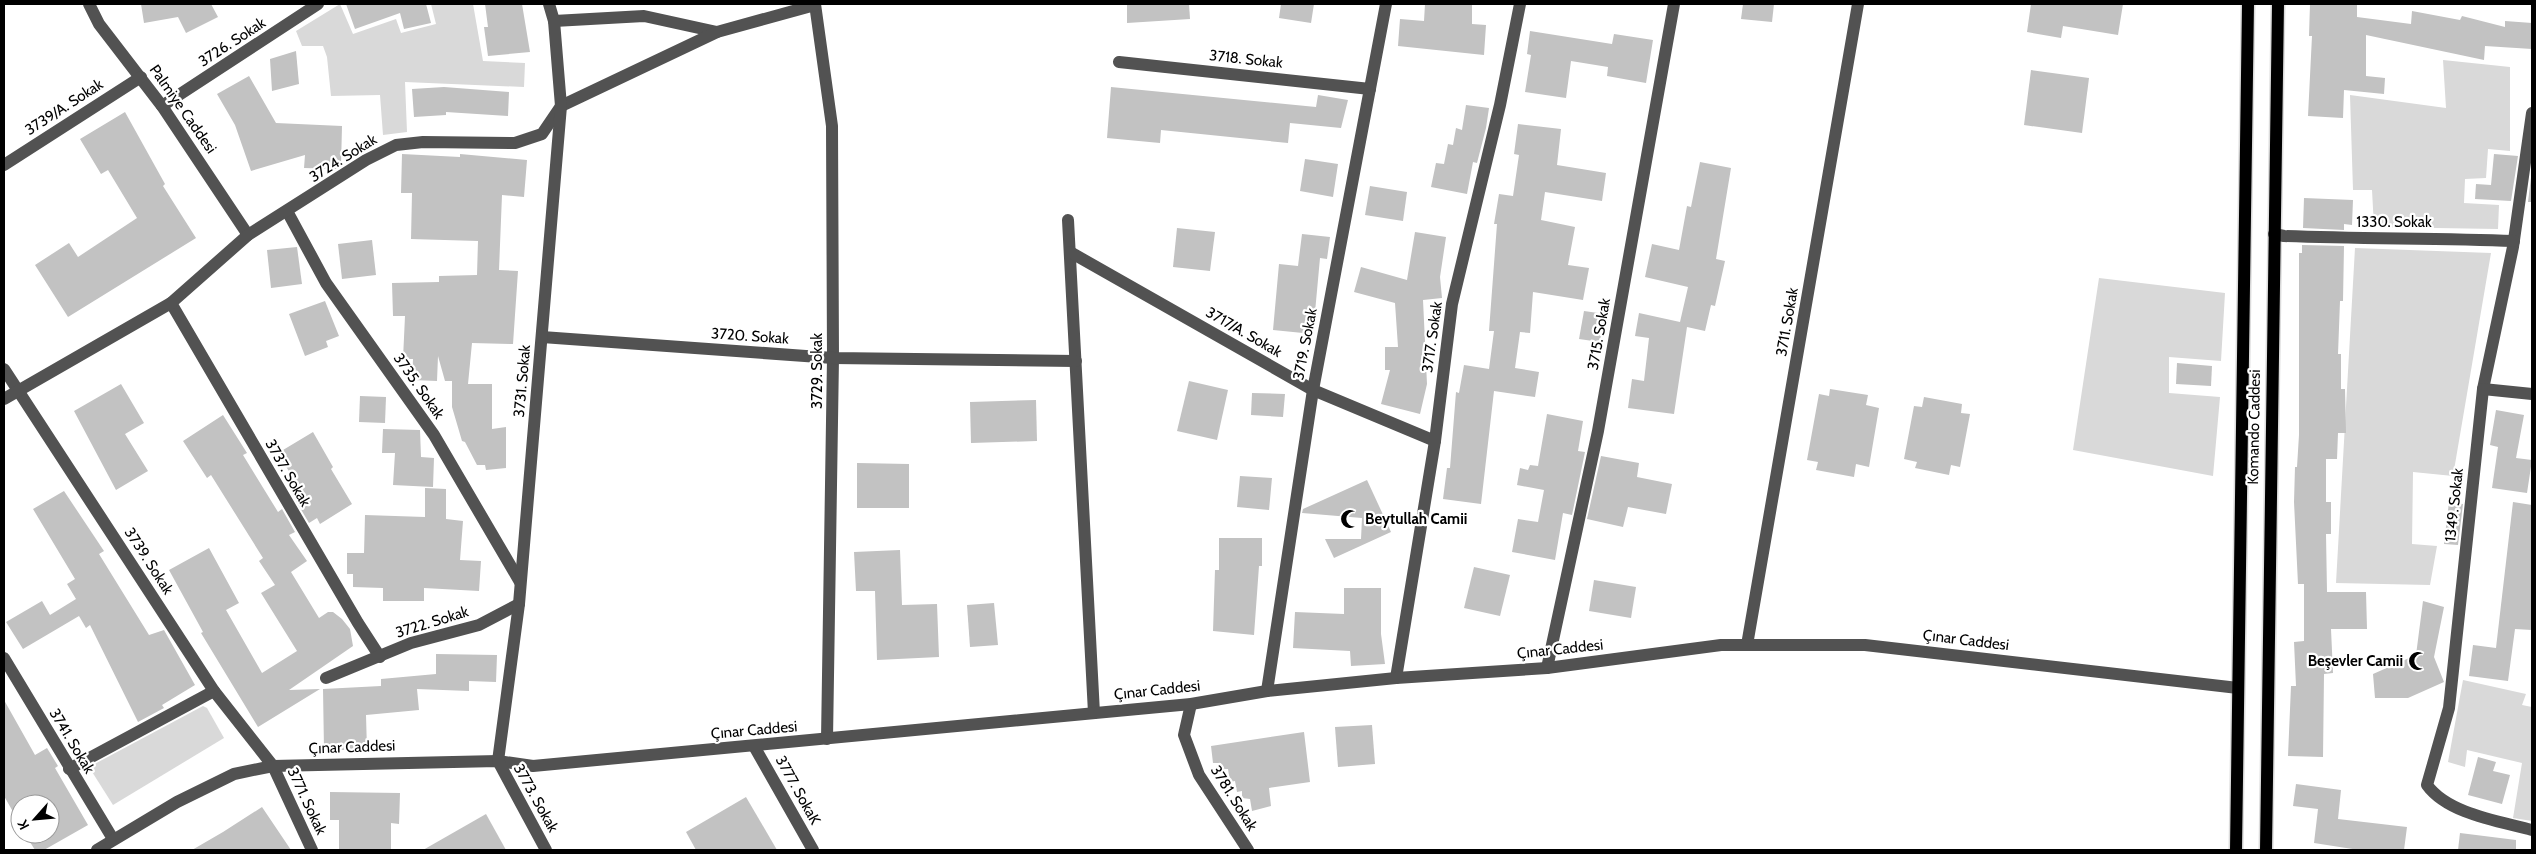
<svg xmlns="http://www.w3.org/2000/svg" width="2536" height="854" viewBox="0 0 2536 854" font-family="Cabin,sans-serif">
  <rect width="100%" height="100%" fill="#fff"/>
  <g fill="#d9d9d9">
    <polygon points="340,4 353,34 396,19 401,33 436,24 431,4 473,4 483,61 525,63 524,87 405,82 407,132 383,135 380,95 331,96 327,57 323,46 302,46 296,31"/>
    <polygon points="2443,60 2510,67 2510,151 2488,149 2486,178 2465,179 2464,203 2499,205 2498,229 2374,227 2372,190 2353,190 2350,95 2446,108"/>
    <polygon points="2355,248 2491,253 2453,476 2413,472 2412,544 2437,546 2430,585 2336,583"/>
    <polygon points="2099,278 2225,293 2221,361 2169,357 2169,393 2220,397 2213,476 2073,450"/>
    <polygon points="2463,680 2526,694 2522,705 2532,707 2532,821 2513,818 2522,763 2467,750 2465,767 2448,762"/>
    <polygon points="203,706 207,708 224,738 113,805 89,767"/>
  </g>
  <g fill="#c2c2c2">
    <polygon points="141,4 211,4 218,17 186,33 178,17 144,23"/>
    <polygon points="346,4 426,4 431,23 404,29 400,13 355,29"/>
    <polygon points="485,4 522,4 530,52 488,56 484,27 488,27"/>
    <polygon points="1127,4 1189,4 1190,19 1127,23"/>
    <polygon points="1281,4 1314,4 1311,23 1279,18"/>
    <polygon points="1425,4 1472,4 1472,24 1486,25 1484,55 1398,46 1400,19 1424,21"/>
    <polygon points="1743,4 1774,4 1772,22 1741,19"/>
    <polygon points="2031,4 2123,4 2118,35 2063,26 2061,38 2027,32"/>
    <polygon points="2310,4 2357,4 2357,17 2411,24 2412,11 2460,20 2462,16 2505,27 2505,21 2532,23 2532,49 2485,46 2484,60 2366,35 2366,76 2385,78 2384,94 2344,90 2343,118 2308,116 2312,36 2309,36"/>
    <polygon points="1530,31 1612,44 1614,34 1653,40 1646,83 1607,76 1608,67 1571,61 1566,98 1525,92 1531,55 1527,54"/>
    <polygon points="296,51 299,84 272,91 270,59"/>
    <polygon points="2031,70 2089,78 2082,133 2024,125"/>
    <polygon points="249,76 276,123 342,126 341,166 336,169 304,168 305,155 251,171 235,125 217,94"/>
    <polygon points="444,87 509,92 508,116 446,112 446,115 414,117 412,89"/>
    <polygon points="1111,87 1316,107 1318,95 1348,100 1341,128 1290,123 1288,143 1161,130 1160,143 1107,138"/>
    <polygon points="1466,105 1489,108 1486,128 1477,163 1473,162 1467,194 1431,187 1436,163 1444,164 1448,144 1453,145 1456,128 1462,130"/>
    <polygon points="125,112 165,184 163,186 196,238 68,317 35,265 69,243 78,257 137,218 108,170 101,174 80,139"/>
    <polygon points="1518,124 1561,129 1557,165 1606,173 1602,201 1545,192 1541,220 1575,227 1568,265 1589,268 1583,300 1533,292 1530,333 1520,332 1515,368 1539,372 1535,397 1494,391 1481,504 1443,499 1447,468 1450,468 1456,392 1459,393 1464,365 1489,369 1494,331 1489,331 1497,224 1494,224 1499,194 1513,196 1519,155 1514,154"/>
    <polygon points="402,154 460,157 460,154 527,160 524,197 502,195 499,270 518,271 513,344 472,343 468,384 492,384 492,429 506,427 506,468 486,470 485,465 477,465 465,442 462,441 452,407 452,381 445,381 438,356 437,381 412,380 413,359 403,359 405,316 393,316 392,283 439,282 439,276 477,275 478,241 411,239 412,193 401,193"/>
    <polygon points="2494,154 2518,156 2511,201 2475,199 2476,184 2491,185"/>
    <polygon points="1305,159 1338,164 1333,197 1300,191"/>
    <polygon points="1700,162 1731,168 1716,259 1725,261 1715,306 1711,305 1705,331 1687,327 1674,414 1628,408 1632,379 1644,381 1649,338 1635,336 1639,313 1680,322 1688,287 1645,277 1652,244 1679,250 1687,206 1691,207"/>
    <polygon points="2532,169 2532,202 2528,202"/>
    <polygon points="1370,186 1407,192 1403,221 1365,215"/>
    <polygon points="2304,198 2353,200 2352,225 2344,224 2344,230 2303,228"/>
    <polygon points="1177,228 1215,232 1210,271 1173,267"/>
    <polygon points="1415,232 1446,237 1440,277 1442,298 1423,300 1427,384 1420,414 1381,404 1390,370 1385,370 1385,347 1398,347 1395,303 1354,292 1361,267 1407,280"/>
    <polygon points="1302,234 1330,237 1327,259 1320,258 1313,334 1273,330 1279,264 1298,266"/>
    <polygon points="372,240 376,275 342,279 338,244"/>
    <polygon points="2302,245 2344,246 2343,301 2340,301 2338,354 2341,354 2341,389 2345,389 2346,433 2338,433 2337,459 2326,459 2326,502 2331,502 2331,534 2326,534 2327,592 2366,592 2367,629 2331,629 2333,673 2324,674 2323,757 2288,756 2291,686 2296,686 2294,642 2304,641 2304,584 2298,584 2294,502 2295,467 2297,467 2299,435 2299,253 2302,253"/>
    <polygon points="297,247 302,284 271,288 267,250"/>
    <polygon points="325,301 339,336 326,341 328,347 305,356 289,314"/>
    <polygon points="1584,311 1605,314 1600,342 1579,339"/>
    <polygon points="2177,363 2212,366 2211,386 2176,384"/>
    <polygon points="1189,381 1228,390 1217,440 1177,431"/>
    <polygon points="121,384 144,423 125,434 148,471 116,490 74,411"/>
    <polygon points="1830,389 1868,395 1866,405 1879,408 1869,467 1856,464 1854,477 1816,470 1818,462 1807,460 1819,394 1829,396"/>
    <polygon points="1252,393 1285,394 1283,417 1251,415"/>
    <polygon points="360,396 386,397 385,423 359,422"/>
    <polygon points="1924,397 1962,404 1961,413 1970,414 1960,467 1951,465 1949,475 1915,468 1917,462 1904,459 1914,406 1922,407"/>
    <polygon points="1036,400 1037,441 971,443 970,402"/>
    <polygon points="2496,410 2524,415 2516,458 2532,460 2527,493 2492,488 2498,447 2490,445"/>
    <polygon points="1547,414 1583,421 1578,451 1585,452 1572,515 1563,513 1555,560 1512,552 1518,519 1538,522 1544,490 1517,485 1520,468 1528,470 1530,465 1538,466"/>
    <polygon points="223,415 247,453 243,455 278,512 282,509 295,532 289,535 307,561 291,572 319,618 328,612 333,612 342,619 350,629 353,646 289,690 320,689 258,727 201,633 203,632 169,570 209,548 239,603 226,610 262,673 297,651 261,593 275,585 259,561 263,558 211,475 207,478 183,441"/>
    <polygon points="383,429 420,430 421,457 434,458 433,487 393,485 395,453 382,453"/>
    <polygon points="313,432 333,467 331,469 352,504 320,524 317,518 309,523 296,501 303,496 302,493 278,453"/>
    <polygon points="1601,456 1639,463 1637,477 1672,484 1666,514 1628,507 1623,527 1587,519"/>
    <polygon points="857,463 909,464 909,508 857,508"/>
    <polygon points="1240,476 1272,478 1269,510 1237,507"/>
    <polygon points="1367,480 1391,532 1334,558 1325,539 1361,539 1362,518 1302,513 1303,509"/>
    <polygon points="425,488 446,489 446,519 463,521 460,560 481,561 479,591 424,588 424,601 383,601 383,588 353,587 353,574 347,574 347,553 364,553 365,515 425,517"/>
    <polygon points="64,491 104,551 99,554 149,635 164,630 195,685 162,705 164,708 138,722 90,625 86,628 79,616 23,649 6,622 42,601 50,615 76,599 67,584 75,579 33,509"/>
    <polygon points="2449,502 2463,504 2458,545 2444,544"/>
    <polygon points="2513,502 2532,505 2532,630 2515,629 2508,681 2469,676 2473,645 2496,648"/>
    <polygon points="1219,538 1262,538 1262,566 1259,566 1254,635 1213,631 1215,570 1219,570"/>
    <polygon points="900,550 902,605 937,604 939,657 877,660 875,591 856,591 854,552"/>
    <polygon points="1474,567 1510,575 1500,616 1464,608"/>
    <polygon points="1594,580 1636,587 1631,618 1589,611"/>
    <polygon points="1344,588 1381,588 1381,634 1385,664 1351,666 1350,651 1293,648 1295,612 1344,614"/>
    <polygon points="2423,601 2444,607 2434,657 2444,682 2408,698 2375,698 2373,674 2416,655"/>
    <polygon points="994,603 998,645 970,647 967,605"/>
    <polygon points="436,654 497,655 496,682 469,681 469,691 417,689 419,710 366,715 367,750 324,750 323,689 381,686 381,679 436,674"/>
    <polygon points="4,700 35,755 47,748 58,766 55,768 88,825 44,850 35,850 25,834 50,834 50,804 20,804 20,824 4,796"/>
    <polygon points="1372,725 1375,764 1338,767 1335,727"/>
    <polygon points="1304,732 1310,782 1269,788 1271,806 1252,811 1250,799 1242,798 1242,791 1237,792 1235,781 1230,782 1228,769 1222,769 1221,763 1213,763 1211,746"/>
    <polygon points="2478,757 2496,762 2493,771 2510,775 2502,804 2468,795"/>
    <polygon points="2296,784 2341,790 2338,819 2407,827 2404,850 2359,850 2314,843 2318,809 2293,806"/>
    <polygon points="330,792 400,793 399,824 391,823 391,850 339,850 339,820 330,820"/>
    <polygon points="746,797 777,850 696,850 686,832"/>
    <polygon points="262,807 291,850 192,850 223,832"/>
    <polygon points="486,814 506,850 423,850"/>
    <polygon points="2460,833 2516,840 2516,850 2458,850"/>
  </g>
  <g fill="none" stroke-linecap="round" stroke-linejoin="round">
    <g stroke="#dbdbdb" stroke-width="15">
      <g id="major">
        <polyline points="2236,850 2248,4"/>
        <polyline points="2266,850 2278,4"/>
      </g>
    </g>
    <g stroke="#525252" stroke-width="12">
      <polyline points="89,4 99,24 162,106 248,235"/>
      <polyline points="815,4 832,126 833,358 827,739"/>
      <polyline points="554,21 644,16 717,32"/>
      <polyline points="1119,62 1370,89"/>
      <polyline points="162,106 318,4"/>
      <path d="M2532 113 2513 247 2483 389 2449 708 2427 785C2448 814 2499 821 2532 830"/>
      <polyline points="4,165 141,77"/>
      <polyline points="287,211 326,283 434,435 520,582"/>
      <polyline points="1068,220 1094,713"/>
      <path d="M2274 234 2284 236C2361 239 2437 238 2514 241"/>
      <polyline points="1070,252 1313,390 1435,441"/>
      <polyline points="171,303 358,623 380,657"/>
      <polyline points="542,337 833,358 1076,361"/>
      <polyline points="4,369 214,691 273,766 312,850"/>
      <polyline points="2483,389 2532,394"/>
      <polyline points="4,399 171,303 248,235 366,160 396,145 423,142 515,143 542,134 561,106 717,32 815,5"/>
      <polyline points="1747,645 1858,4"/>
      <polyline points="4,658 113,839"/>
      <polyline points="1547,668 1598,431 1674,4"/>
      <polyline points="326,678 411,643 479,625 519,604"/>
      <polyline points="1396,678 1435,441 1452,304 1500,105 1520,4"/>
      <polyline points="1267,691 1313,390 1386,4"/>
      <polyline points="1191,704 1184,735 1199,775 1248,850"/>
      <polyline points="754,746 813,850"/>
      <polyline points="69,769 214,691"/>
      <polyline points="97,850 177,802 234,774 273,766 498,761 533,766 1191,704 1267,691 1396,678 1547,668 1721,645 1865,645 2238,688"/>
      <polyline points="546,850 498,761 519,604 561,106 554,21 549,4"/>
    </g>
    <use href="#major" stroke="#000" stroke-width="12"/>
  </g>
  <defs>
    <g id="mosque-bare" transform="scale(1.5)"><path d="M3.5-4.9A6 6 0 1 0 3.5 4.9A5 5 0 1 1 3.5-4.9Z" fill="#000" stroke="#fff" stroke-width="2.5" paint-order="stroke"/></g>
  </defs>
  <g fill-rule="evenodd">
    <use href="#mosque-bare" x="1350" y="519"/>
    <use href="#mosque-bare" x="2418" y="661"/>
  </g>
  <g text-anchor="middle" stroke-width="4.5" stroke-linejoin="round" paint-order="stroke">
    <g font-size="15" fill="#000" stroke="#fff">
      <text transform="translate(232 42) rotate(-33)" y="5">3726. Sokak</text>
      <text transform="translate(1246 59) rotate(6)" y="5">3718. Sokak</text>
      <text transform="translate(64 107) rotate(-33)" y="5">3739/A. Sokak</text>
      <text transform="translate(183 109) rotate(55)" y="5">Palmiye Caddesi</text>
      <text transform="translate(343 158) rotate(-32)" y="5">3724. Sokak</text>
      <text x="2394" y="227">1330. Sokak</text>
      <text transform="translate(1787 322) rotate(-80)" y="5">3711. Sokak</text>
      <text transform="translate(1244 332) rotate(30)" y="5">3717/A. Sokak</text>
      <text transform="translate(1599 334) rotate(-80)" y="5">3715. Sokak</text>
      <text transform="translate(750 336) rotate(4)" y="5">3720. Sokak</text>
      <text transform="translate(1432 337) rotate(-82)" y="5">3717. Sokak</text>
      <text transform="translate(1305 344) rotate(-79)" y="5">3719. Sokak</text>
      <text transform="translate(817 371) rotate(-90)" y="5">3729. Sokak</text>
      <text transform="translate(522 381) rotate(-85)" y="5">3731. Sokak</text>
      <text transform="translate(419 386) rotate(55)" y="5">3735. Sokak</text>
      <text transform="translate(2254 427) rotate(-89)" y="5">Komando Caddesi</text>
      <text transform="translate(288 473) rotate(60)" y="5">3737. Sokak</text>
      <text transform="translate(2454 505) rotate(-84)" y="5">1349. Sokak</text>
      <text transform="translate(149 561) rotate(57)" y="5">3739. Sokak</text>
      <text transform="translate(432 622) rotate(-17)" y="5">3722. Sokak</text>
      <text transform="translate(1966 640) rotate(7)" y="5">Çınar Caddesi</text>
      <text transform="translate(1560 649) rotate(-6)" y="5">Çınar Caddesi</text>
      <text transform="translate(1157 690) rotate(-6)" y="5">Çınar Caddesi</text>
      <text transform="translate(754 730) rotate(-5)" y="5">Çınar Caddesi</text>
      <text transform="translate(72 741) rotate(59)" y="5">3741. Sokak</text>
      <text transform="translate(352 747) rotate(-2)" y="5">Çınar Caddesi</text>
      <text transform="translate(798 790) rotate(61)" y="5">3777. SokaK</text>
      <text transform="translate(536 798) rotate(61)" y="5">3773. Sokak</text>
      <text transform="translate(1234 798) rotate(58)" y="5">3781. Sokak</text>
      <text transform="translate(307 801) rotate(65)" y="5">3771. Sokak</text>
    </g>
    <g font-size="15" font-weight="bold" fill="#000" stroke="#fff" text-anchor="start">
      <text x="1365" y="524">Beytullah Camii</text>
      <text x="2403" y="666" text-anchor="end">Beşevler Camii</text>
    </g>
  </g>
  <rect width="2536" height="854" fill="none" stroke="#000000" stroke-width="10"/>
  <g transform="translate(35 819) rotate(243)"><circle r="24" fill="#ffffff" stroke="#999999"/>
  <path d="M0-4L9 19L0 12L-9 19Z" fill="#000000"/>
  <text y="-8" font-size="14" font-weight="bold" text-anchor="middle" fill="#000000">K</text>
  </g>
</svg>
